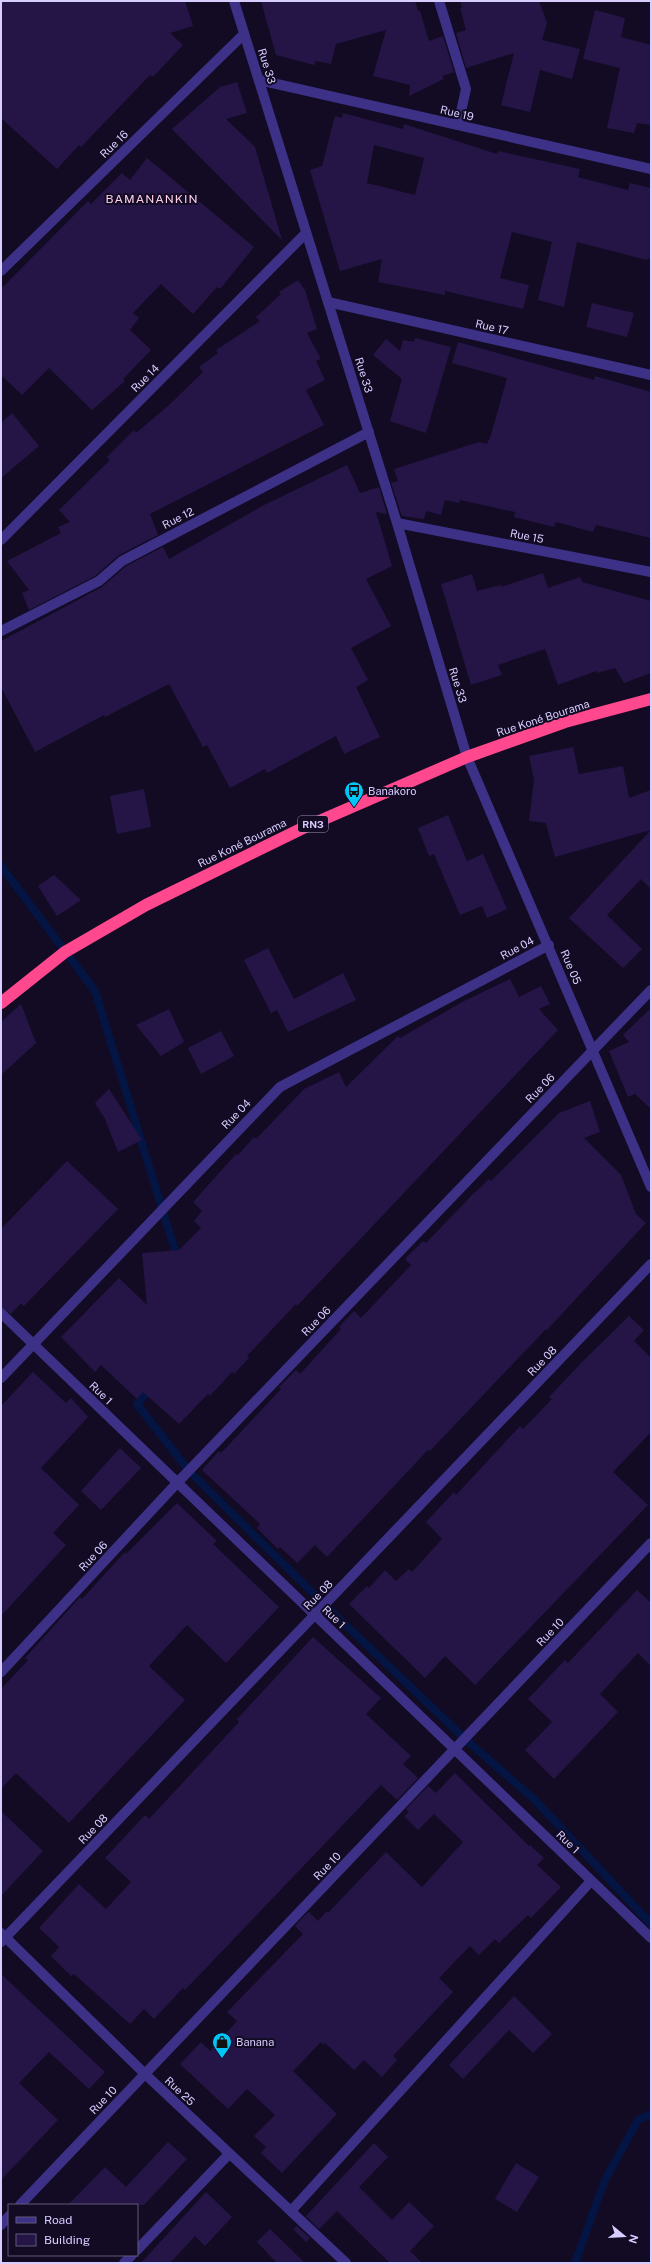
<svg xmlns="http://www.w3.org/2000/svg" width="652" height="2264" viewBox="0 0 652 2264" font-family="'Public Sans',sans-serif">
  <rect width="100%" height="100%" fill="#120b23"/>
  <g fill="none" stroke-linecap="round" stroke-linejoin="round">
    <g stroke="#041443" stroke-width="8">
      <polyline points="1,866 95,991 178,1260"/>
      <polyline points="153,1386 137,1404 189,1471 325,1605 465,1739 534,1799 651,1924"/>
      <polyline points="575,2263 605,2180 638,2120 651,2114"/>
    </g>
  </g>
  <g fill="#241546" fill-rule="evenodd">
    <polygon points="1,1 185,1 193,26 170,33 183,45 153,77 150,75 81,147 79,145 57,169 1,118"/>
    <polygon points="261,1 415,1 418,11 420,11 429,41 443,36 454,72 442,76 444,79 409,96 410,85 373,76 386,30 336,44 331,64 316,61 314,65 276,55"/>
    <polygon points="460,1 539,1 547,23 542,40 580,49 572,79 540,70 530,112 501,105 514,53 466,68 456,33 466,30 460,8 462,8"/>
    <polygon points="595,10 625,18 621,37 651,45 651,125 637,123 634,133 607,128 620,68 583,59"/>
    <polygon points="237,82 247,113 226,119 255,147 282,240 172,129 220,87"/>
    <path d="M343 113 403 129 404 124 497 154 498 151 580 169 578 177 628 190 630 183 651 188V259L648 258 647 260 577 242 564 307 538 300 552 242 512 232 500 278 529 285 523 309 445 291V295L378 282 382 259 340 271 310 170 322 166 335 116 342 118ZM374 145 424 158 415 195 367 183Z"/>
    <polygon points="147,158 254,247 220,289 217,287 193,314 161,284 133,313 139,318 130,330 151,350 123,379 125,381 92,410 49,368 22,395 1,375 1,289 88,201 91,204 122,173 130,180"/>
    <polygon points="298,280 305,290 317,329 307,333 321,359 316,361 325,380 306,390 324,425 150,514 158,535 119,555 95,576 29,610 22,593 29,590 7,561 61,533 58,527 70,522 59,510 110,460 107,457 134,430 136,433 169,405 203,372 199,367 218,353 216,350 260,321 256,317 281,294 279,292"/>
    <polygon points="592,303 634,313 627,337 586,327"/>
    <polygon points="415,338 451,347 426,433 390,421 402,379 373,355 386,339 400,351 403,340 414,342"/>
    <polygon points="458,342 594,380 595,376 651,392 651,538 596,525 593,532 556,522 554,527 514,517 515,512 460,500 459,503 445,500 441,515 426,511 424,519 402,516 391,483 398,481 394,469 479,442 487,444 491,435 507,378 452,363"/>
    <polygon points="12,413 39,446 1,478 1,423"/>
    <polygon points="347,465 360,493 379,487 387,514 376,512 392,566 366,579 391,626 351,648 368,680 356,687 380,737 344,754 336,736 267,773 265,769 230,788 207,745 203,747 169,684 105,717 104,715 35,752 1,687 1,641 102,587 126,566 163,547 169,559 262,506"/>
    <polygon points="543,573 548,588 580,577 582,582 651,601 651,673 624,683 615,668 597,673 596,671 558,685 545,649 498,665 502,675 471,685 441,584 472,574 477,591 501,585 501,587"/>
    <polygon points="573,747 579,774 623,766 629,798 651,790 651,830 555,857 546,823 529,821 534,780 529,756"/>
    <polygon points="144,789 151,827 117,834 110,796"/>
    <polygon points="448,815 467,861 483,854 507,909 487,918 482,906 460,915 434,854 429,856 418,828"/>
    <polygon points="651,830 651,889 641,879 607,915 642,949 623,968 569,918"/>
    <polygon points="54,875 81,900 57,916 38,886"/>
    <polygon points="268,948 294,999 343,973 356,1000 288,1032 277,1010 271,1013 244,960"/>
    <polygon points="510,979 519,997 541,986 550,1004 539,1009 558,1030 297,1306 296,1304 247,1356 249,1358 234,1374 232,1372 210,1396 208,1394 179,1424 143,1392 137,1399 101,1365 95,1372 61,1337 119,1278 147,1305 142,1253 179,1250 201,1228 194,1221 202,1211 193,1202 236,1154 238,1155 254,1137 256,1139 304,1089 339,1072 346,1087 398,1036 400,1038 462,1002"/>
    <polygon points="21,1004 36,1043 1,1075 1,1022"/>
    <polygon points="651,1008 651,1109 635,1094 628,1097 609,1051 629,1042 623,1035"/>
    <polygon points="169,1009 184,1042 161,1056 136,1025"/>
    <polygon points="221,1031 234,1056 201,1074 188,1048"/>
    <polygon points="109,1089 142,1140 118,1152 105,1119 95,1103"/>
    <polygon points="590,1101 600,1132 584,1138 621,1175 636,1214 646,1223 547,1330 546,1329 430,1451 428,1450 327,1557 315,1545 297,1563 280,1547 278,1549 257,1528 260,1524 202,1470 219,1451 221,1453 281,1389 279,1387 296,1370 300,1374 341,1329 339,1327 354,1311 361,1318 411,1265 405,1259 423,1241 426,1243 471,1196 489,1179 491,1181 559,1113"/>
    <polygon points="67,1161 118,1209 24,1306 21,1303 11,1314 1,1307 1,1229"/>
    <polygon points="629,1316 644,1330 634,1341 651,1358 651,1432 613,1472 648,1505 475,1685 445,1656 425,1678 349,1604 367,1586 369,1588 385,1570 396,1581 409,1569 412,1572 442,1539 426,1522 454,1492 456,1495 520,1426 523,1429 552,1399 549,1397 581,1363"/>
    <polygon points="33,1372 66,1403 71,1398 88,1417 41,1468 79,1505 53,1533 66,1545 1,1616 1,1406"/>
    <polygon points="120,1448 141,1468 101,1510 81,1491"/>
    <polygon points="177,1503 217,1541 213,1544 279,1607 226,1663 187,1625 149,1666 185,1700 69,1823 16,1773 1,1789 1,1689 28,1660 25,1658 80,1597 82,1599 125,1552 126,1554"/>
    <polygon points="637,1590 651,1603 651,1666 638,1653 600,1694 618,1712 554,1779 525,1750 552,1722 528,1699 565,1660 568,1663"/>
    <polygon points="313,1637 381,1698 366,1714 411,1756 403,1764 418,1778 397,1800 381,1785 185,1990 183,1988 154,2019 144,2009 130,2024 74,1974 71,1976 51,1956 59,1947 39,1928 79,1884 106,1909 131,1882 105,1858 145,1815 149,1819 239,1722 237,1719"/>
    <polygon points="455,1773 529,1846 530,1845 544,1858 537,1865 561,1887 531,1918 528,1915 499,1943 495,1939 479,1955 470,1946 439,1978 453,1992 393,2056 397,2060 382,2077 364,2060 354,2070 325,2043 324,2045 321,2042 293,2071 337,2114 282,2173 261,2153 266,2147 254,2136 275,2115 247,2089 228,2109 180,2064 201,2042 210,2051 237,2021 227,2012 303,1934 295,1926 305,1915 309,1912 318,1921 327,1911 328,1913 386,1852 422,1887 463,1842 434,1814 418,1830 404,1816 409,1812 406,1809 428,1786 436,1793"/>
    <polygon points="1,1811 43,1851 1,1896"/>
    <polygon points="1,1974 105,2072 89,2089 49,2052 19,2083 58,2120 1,2180"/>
    <polygon points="514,1996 552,2034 533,2053 509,2030 463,2079 449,2065"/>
    <polygon points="168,2142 187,2159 144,2205 68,2205 105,2167 126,2187"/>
    <polygon points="374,2143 388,2157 359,2187 392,2220 409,2202 434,2226 410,2251 422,2263 390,2263 337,2211 319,2229 306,2216"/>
    <polygon points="516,2163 539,2177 517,2212 495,2199"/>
    <polygon points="206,2192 232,2217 205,2246 195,2236 170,2263 141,2263"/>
    <polygon points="297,2226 310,2238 306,2242 293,2229"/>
    <polygon points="270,2229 305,2263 277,2263 257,2242"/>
  </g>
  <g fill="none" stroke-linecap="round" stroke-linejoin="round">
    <g stroke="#3d3187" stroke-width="10">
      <polyline points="234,1 397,523 467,757 651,1187"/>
      <polyline points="439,1 466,89 458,125"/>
      <polyline points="259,80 651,169"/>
      <polyline points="1,271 244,34"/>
      <polyline points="328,302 651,375"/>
      <polyline points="397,523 651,572"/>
      <polyline points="1,540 306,233"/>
      <polyline points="1,631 99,581 122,561 369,432"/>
      <polyline points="1,1313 651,1938"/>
      <polyline points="1,1378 280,1087 549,945"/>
      <polyline points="1,1672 177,1483 651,990"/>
      <polyline points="1,1933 145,2074 346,2263"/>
      <polyline points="1,1942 651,1264"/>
      <polyline points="20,2205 651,1543"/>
      <polyline points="291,2211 591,1881"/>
      <polyline points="1,2225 9,2216"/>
      <polyline points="137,2250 229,2154"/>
      <polyline points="124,2263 132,2255"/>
    </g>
    <polyline stroke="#ff488d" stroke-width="12" points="1,1003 65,952 146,905 301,829 467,757 565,722 651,699"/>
  </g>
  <defs>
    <g id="bus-pin" transform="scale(1)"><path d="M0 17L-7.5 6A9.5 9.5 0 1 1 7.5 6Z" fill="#00c5f8" stroke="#120b23"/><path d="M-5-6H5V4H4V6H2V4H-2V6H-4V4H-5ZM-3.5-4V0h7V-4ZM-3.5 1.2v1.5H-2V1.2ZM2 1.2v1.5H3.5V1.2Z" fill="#111"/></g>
    <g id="shop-pin" transform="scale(1)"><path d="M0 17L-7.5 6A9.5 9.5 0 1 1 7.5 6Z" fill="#00c5f8" stroke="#120b23"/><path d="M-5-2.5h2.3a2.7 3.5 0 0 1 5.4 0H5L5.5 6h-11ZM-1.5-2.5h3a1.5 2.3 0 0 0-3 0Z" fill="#111"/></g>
  </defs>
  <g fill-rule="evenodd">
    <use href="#bus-pin" x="354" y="791"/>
    <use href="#shop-pin" x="222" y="2042"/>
  </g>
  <g text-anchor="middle" stroke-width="4" stroke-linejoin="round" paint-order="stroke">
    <rect fill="#120b23" stroke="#9d93bd" stroke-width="1" x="298" y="816" width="30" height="16" rx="3"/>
    <g font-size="10" font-weight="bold" fill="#d8cdff">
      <text x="313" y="828">RN3</text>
    </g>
    <g font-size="11" fill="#d8cdff" stroke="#120b23">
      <text transform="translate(267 66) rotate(73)" y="4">Rue 33</text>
      <text transform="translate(457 113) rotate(13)" y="4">Rue 19</text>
      <text transform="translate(114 144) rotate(-44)" y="4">Rue 16</text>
      <text transform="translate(492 327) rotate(13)" y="4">Rue 17</text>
      <text transform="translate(364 375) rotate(73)" y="4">Rue 33</text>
      <text transform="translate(145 378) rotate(-45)" y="4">Rue 14</text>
      <text transform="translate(178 518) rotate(-27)" y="4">Rue 12</text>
      <text transform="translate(527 536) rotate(11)" y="4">Rue 15</text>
      <text transform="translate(458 685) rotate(73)" y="4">Rue 33</text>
      <text transform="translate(543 718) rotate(-18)" y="4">Rue Koné Bourama</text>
      <text transform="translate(242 843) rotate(-26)" y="4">Rue Koné Bourama</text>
      <text transform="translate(517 948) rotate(-28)" y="4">Rue 04</text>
      <text transform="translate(571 967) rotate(67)" y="4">Rue 05</text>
      <text transform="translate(540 1088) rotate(-46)" y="4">Rue 06</text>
      <text transform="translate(236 1114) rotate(-46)" y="4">Rue 04</text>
      <text transform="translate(316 1321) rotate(-46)" y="4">Rue 06</text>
      <text transform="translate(542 1361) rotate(-46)" y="4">Rue 08</text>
      <text transform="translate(101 1393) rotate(44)" y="4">Rue 1</text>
      <text transform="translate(93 1556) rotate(-47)" y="4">Rue 06</text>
      <text transform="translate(318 1595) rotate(-46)" y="4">Rue 08</text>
      <text transform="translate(334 1617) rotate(44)" y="4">Rue 1</text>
      <text transform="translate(550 1632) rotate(-46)" y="4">Rue 10</text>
      <text transform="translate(93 1829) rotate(-46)" y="4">Rue 08</text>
      <text transform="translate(568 1842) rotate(44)" y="4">Rue 1</text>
      <text transform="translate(327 1866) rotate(-46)" y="4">Rue 10</text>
      <text transform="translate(180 2091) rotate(43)" y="4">Rue 25</text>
      <text transform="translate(103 2100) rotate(-46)" y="4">Rue 10</text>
    </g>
    <g font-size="11" fill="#d8cdff" stroke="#120b23" text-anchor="start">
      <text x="368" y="795">Banakoro</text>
      <text x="236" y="2046">Banana</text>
    </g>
    <g font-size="12" letter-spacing="1" fill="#ffcfe9" stroke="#120b23">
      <text x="152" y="203">BAMANANKIN</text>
    </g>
  </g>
  <rect width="652" height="2264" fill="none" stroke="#d8cdff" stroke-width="4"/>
  <rect x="8" y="2204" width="130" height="52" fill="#120b23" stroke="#61597b"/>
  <rect x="16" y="2217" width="20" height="6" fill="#3d3187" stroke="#61597b"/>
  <text x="44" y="2224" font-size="12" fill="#d8cdff">Road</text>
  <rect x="16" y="2234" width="20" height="12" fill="#241546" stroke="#61597b"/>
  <text x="44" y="2244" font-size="12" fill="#d8cdff">Building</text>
  <g transform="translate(624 2236) rotate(108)" stroke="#120b23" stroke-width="3" paint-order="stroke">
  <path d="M0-3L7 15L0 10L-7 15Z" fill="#d8cdff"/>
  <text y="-6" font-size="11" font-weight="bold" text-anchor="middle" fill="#d8cdff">N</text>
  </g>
</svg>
